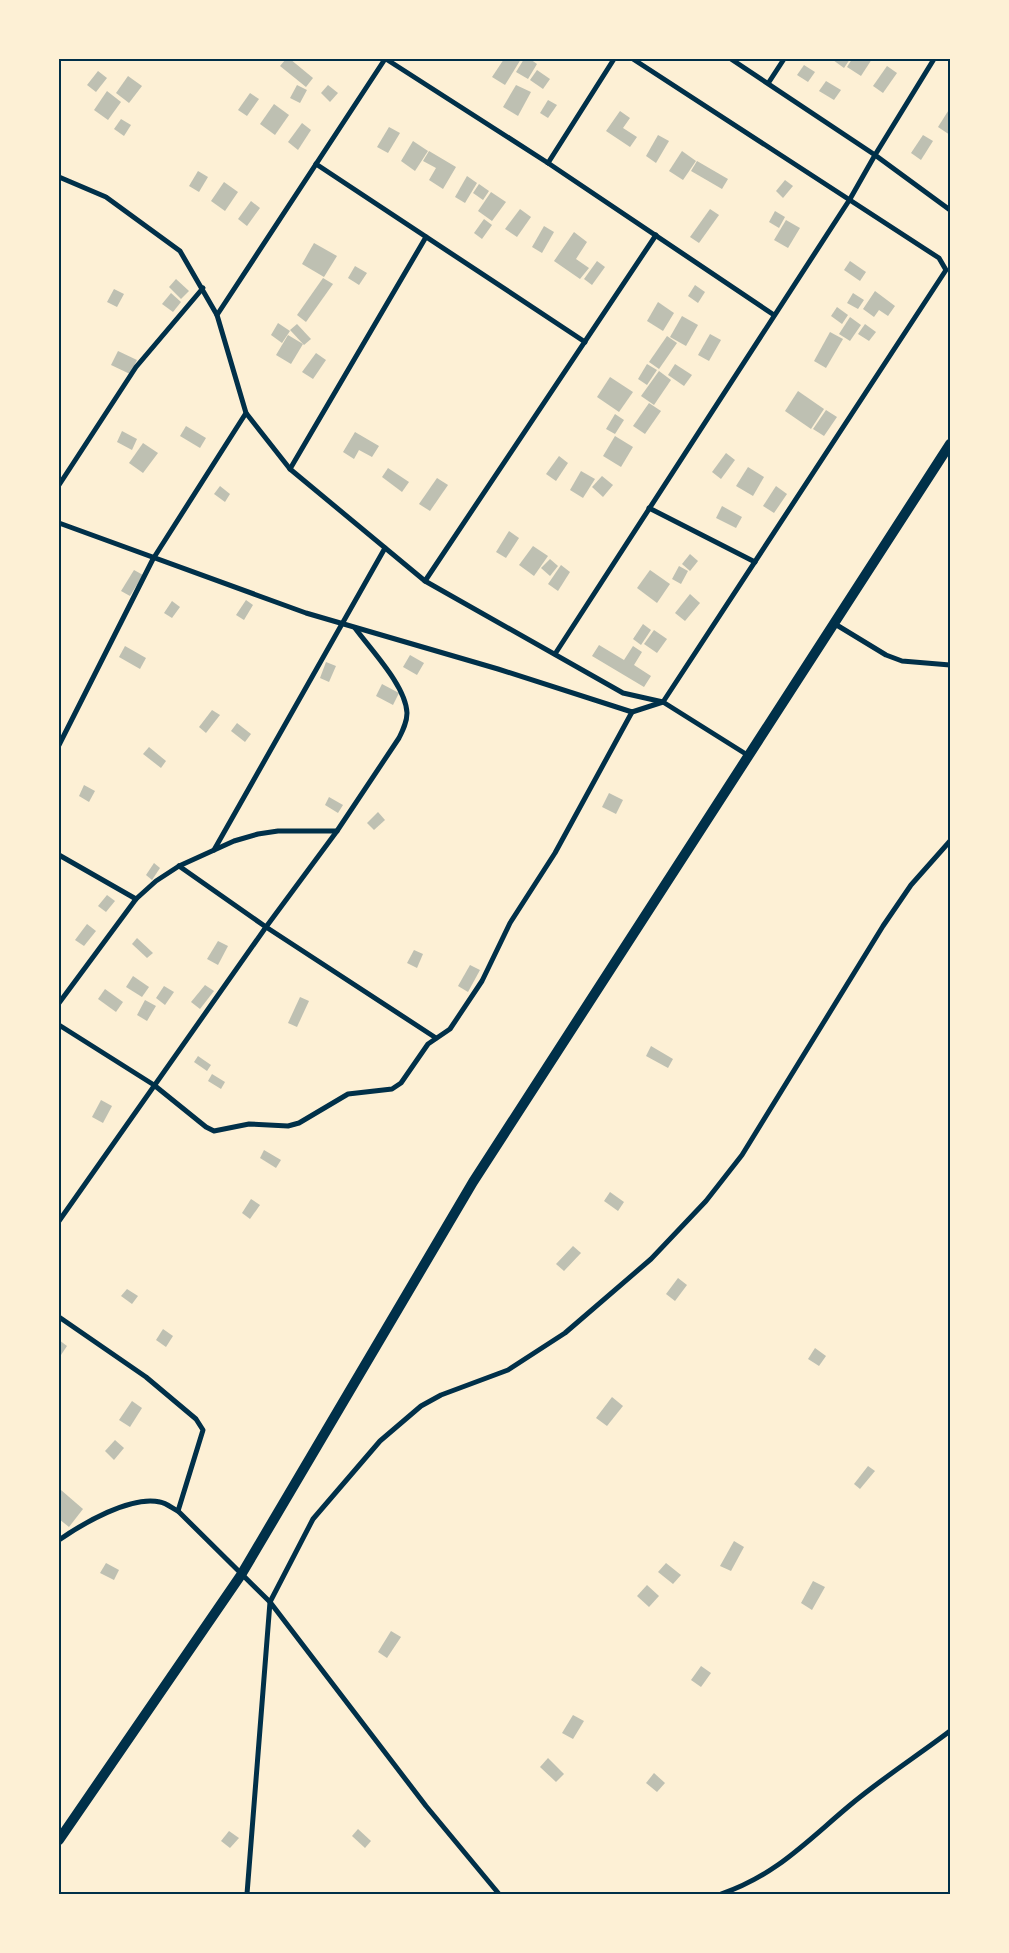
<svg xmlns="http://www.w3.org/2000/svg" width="1009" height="1953" viewBox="0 0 1009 1953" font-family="Signika,sans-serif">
  <rect width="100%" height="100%" fill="#fdf0d5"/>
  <g fill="#bec0b2">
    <polygon points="286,59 290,59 313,78 306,87 280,66"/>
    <polygon points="504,59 521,59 505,85 492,77"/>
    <polygon points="524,59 530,59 537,64 528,79 516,72"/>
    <polygon points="834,59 850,59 844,68 833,60"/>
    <polygon points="852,59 872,59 861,76 847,67"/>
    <polygon points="804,65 815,72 808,82 797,75"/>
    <polygon points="887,66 897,73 883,93 873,86"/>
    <polygon points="537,70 550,79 543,89 530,80"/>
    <polygon points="98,71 107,78 96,92 87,85"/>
    <polygon points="128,76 142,86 129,103 116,93"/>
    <polygon points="826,81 841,90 834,100 819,91"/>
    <polygon points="297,85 307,90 300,103 290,98"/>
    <polygon points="328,85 338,93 330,102 321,93"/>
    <polygon points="516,85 531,92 518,116 503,107"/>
    <polygon points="107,91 121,102 108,120 94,110"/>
    <polygon points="250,93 259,99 247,116 238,110"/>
    <polygon points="548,100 557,105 548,118 540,113"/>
    <polygon points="274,104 289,115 275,135 260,124"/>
    <polygon points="950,108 950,135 938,127"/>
    <polygon points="620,111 630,118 623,128 637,137 630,147 606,131"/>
    <polygon points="121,119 131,125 124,136 114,129"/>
    <polygon points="302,123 311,130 298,150 288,142"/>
    <polygon points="389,127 400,133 388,153 377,147"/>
    <polygon points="658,135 669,141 656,163 646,156"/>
    <polygon points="923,135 933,141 921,160 911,153"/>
    <polygon points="413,141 428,151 415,171 401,161"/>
    <polygon points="429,151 456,167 443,189 429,180 436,168 423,161"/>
    <polygon points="682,151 696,161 683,180 669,171"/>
    <polygon points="697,161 728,179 722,189 691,171"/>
    <polygon points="198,171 208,177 199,192 189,186"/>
    <polygon points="467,176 477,183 465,203 455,197"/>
    <polygon points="785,180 793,186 783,198 776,191"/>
    <polygon points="224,182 238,192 225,211 211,201"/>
    <polygon points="479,184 489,191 483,200 473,193"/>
    <polygon points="491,192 506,202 492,221 478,211"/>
    <polygon points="251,201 260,208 247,226 238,219"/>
    <polygon points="520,209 531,217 517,237 505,229"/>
    <polygon points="710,209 719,215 699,243 690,237"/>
    <polygon points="775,211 785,217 779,228 769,222"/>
    <polygon points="484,219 492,225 482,239 474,233"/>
    <polygon points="786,220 800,228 788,248 774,240"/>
    <polygon points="544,226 554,232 542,253 532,247"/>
    <polygon points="574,232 587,242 576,259 589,268 580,279 554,261"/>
    <polygon points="314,243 337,256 324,277 302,264"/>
    <polygon points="597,261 605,267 592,285 584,279"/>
    <polygon points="850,261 866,272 860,281 844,270"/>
    <polygon points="355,266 367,273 359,285 348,278"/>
    <polygon points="323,278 333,284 306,322 297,315"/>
    <polygon points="176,279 189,291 181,299 169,287"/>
    <polygon points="695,285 705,292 698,303 688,296"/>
    <polygon points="114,289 124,294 117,307 107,302"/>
    <polygon points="875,291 895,306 888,316 879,310 874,317 863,309"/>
    <polygon points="171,293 181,302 173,312 162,304"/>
    <polygon points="853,293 864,300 858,309 847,303"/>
    <polygon points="658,302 674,313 663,331 647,321"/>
    <polygon points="837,307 848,315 842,324 831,316"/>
    <polygon points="682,316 698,325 686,346 670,337"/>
    <polygon points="850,317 861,325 850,341 839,334"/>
    <polygon points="278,323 290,331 282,343 271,335"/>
    <polygon points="297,324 311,339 304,345 290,330"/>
    <polygon points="865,324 876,332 869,341 858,334"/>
    <polygon points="830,332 843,339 826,368 814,361"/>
    <polygon points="710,334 721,340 709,361 698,355"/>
    <polygon points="288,335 303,344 291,364 276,355"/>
    <polygon points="667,336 677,343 659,369 649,362"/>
    <polygon points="118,351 137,360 130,374 111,365"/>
    <polygon points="316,353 326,360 313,379 302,372"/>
    <polygon points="647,364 657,370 647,385 638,379"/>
    <polygon points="675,364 692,375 684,386 668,375"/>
    <polygon points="659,371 671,380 654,405 641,396"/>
    <polygon points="610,377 633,392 619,412 597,397"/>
    <polygon points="798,391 824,409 811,429 785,411"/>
    <polygon points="649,403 661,411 645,434 633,426"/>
    <polygon points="826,410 837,417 824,436 813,429"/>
    <polygon points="615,414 624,420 615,434 606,429"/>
    <polygon points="186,426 206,438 200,448 180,436"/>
    <polygon points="122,431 137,439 132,450 117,442"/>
    <polygon points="355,432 379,446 372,457 359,450 354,459 343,452"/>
    <polygon points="615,436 633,447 621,467 603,456"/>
    <polygon points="143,443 158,453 143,473 129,463"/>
    <polygon points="726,453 735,460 721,479 712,472"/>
    <polygon points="559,456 568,463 556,481 546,474"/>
    <polygon points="748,467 764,477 753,496 736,486"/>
    <polygon points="388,468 409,482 402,492 382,477"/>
    <polygon points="581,471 595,479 583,498 570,490"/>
    <polygon points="602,476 613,485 603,497 592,487"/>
    <polygon points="437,478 448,485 430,511 419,504"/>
    <polygon points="220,486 230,494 225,502 214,494"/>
    <polygon points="776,486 787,494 774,513 763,506"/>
    <polygon points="722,506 742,517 736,528 716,518"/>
    <polygon points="509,531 519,538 506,558 496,552"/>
    <polygon points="533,546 548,556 534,576 519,565"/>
    <polygon points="690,554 698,561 690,571 682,564"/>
    <polygon points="550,559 558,566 550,576 541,568"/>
    <polygon points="561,565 570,572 558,591 548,584"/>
    <polygon points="679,566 688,571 681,584 672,579"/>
    <polygon points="134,570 143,575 130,596 121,591"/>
    <polygon points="650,570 670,584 657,603 637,588"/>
    <polygon points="690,594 700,603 685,621 675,613"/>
    <polygon points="246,600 253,605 244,620 236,615"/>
    <polygon points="172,601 180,607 172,618 164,613"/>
    <polygon points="643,624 651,630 641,645 633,639"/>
    <polygon points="654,630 667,639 657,653 644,644"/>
    <polygon points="599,645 624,660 633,646 642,652 634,665 651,676 644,687 592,656"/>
    <polygon points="125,646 146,658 140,669 119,657"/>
    <polygon points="410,655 424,663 417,675 403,667"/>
    <polygon points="326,662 336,666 329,682 320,678"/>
    <polygon points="382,684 399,693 393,705 376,696"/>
    <polygon points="212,710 220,715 206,733 199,727"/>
    <polygon points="237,723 251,734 245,742 231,731"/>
    <polygon points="149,747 166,761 161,768 143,754"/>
    <polygon points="84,785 95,791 89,802 79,796"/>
    <polygon points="609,793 623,800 616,814 602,807"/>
    <polygon points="329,797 343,805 338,813 325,805"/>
    <polygon points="378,812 385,820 374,830 367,823"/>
    <polygon points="154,863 160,868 152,880 146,875"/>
    <polygon points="107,895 115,901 106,912 98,906"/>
    <polygon points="87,924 96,931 84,946 75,940"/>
    <polygon points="137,938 153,953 147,958 132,944"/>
    <polygon points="218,941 228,946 218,965 207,959"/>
    <polygon points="414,950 423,954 417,968 407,963"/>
    <polygon points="470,965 480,970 468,992 458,986"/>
    <polygon points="133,976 149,987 142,997 126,987"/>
    <polygon points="205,985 214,991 200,1009 191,1002"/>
    <polygon points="164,986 174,992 165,1005 156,998"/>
    <polygon points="105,989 123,1002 116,1012 98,999"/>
    <polygon points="300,997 309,1001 297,1027 288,1023"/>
    <polygon points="145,1000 156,1006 147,1021 137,1015"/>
    <polygon points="651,1046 673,1059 668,1068 646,1056"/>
    <polygon points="198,1056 211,1065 207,1071 194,1062"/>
    <polygon points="212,1074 225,1082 221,1089 208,1081"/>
    <polygon points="101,1100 112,1106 103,1123 92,1117"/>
    <polygon points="264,1150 281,1160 276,1168 260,1158"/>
    <polygon points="610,1192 624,1202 618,1211 604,1201"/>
    <polygon points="251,1199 260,1205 250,1219 242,1213"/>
    <polygon points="573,1246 581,1253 564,1271 556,1264"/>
    <polygon points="678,1278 687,1285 675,1301 666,1294"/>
    <polygon points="127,1289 138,1296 132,1304 121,1296"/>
    <polygon points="163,1329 173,1336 166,1347 156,1340"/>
    <polygon points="59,1340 67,1346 59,1358"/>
    <polygon points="815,1348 826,1356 819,1366 808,1359"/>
    <polygon points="612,1397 623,1406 607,1426 596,1418"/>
    <polygon points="132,1401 142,1408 130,1427 119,1420"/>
    <polygon points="115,1440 124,1448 114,1460 105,1451"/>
    <polygon points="868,1466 875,1471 860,1489 854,1484"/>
    <polygon points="61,1490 83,1509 69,1527 59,1519 59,1493"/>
    <polygon points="734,1541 744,1547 731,1571 720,1566"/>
    <polygon points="106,1563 119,1570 114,1580 100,1573"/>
    <polygon points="666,1563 681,1575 673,1584 658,1572"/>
    <polygon points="813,1581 825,1587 812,1610 801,1603"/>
    <polygon points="647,1585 659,1596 649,1607 637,1596"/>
    <polygon points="391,1631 401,1637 387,1658 378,1652"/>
    <polygon points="701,1666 711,1673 701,1687 691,1680"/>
    <polygon points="573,1715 584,1721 573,1739 562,1733"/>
    <polygon points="548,1758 564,1774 556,1782 540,1767"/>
    <polygon points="654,1773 665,1783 657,1792 646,1783"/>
    <polygon points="358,1829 371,1841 365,1848 352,1836"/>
    <polygon points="229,1831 239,1838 230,1848 221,1841"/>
  </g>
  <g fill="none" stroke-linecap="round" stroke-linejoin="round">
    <g stroke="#003049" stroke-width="5">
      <polyline points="386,59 548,163 774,315"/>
      <polyline points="731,59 875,155 934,59"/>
      <polyline points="769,82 784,59"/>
      <polyline points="548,163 614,59"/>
      <polyline points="316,164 585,342"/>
      <polyline points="59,177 106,197 180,251 217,315 246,413 290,469 425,581 623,693 663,702 749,756"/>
      <polyline points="217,315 385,59"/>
      <polyline points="290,469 426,237"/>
      <polyline points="59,485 136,367 203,288"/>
      <polyline points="649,508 755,562"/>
      <polyline points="59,523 306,613 498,669 632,712 663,702 946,270 939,258 633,59"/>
      <polyline points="425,581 656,235"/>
      <polyline points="835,624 886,655 902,661 950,665"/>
      <polyline points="555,654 850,199 875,155 950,210"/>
      <polyline points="59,745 153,559 246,413"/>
      <polyline points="214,850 385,548"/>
      <polyline points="59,855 136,899"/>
      <polyline points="179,866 266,927 436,1038"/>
      <polyline points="59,1003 136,899 156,881 179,866 234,841 258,834 278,831 337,831"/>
      <polyline points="59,1025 154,1085 206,1127 214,1131 249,1124 288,1126 299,1123 348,1094 392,1089 401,1083 428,1044 450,1029 482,981 510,923 555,853 632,712"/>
      <path d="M59 1221 266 927 337 831 399 738C403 730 407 722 407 713 406 686 371 650 355 628"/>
      <polyline points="59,1317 146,1377 196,1419 203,1430 178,1511"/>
      <path d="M59 1540C82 1524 131 1495 160 1502 166 1503 172 1508 178 1511L270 1602 426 1806 499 1894"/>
      <polyline points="247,1894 270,1602 313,1519 380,1441 421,1406 441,1395 508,1370 565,1333 651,1259 706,1201 742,1155 883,926 911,885 950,841"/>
      <path d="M721 1894C776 1875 806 1842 849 1806 881 1779 917 1756 950 1731"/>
    </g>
    <polyline stroke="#003049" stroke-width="10" points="59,1840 241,1575 473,1182 950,444"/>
  </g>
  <rect width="1009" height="1953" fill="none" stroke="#fdf0d5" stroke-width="120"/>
  <rect x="60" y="60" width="889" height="1833" fill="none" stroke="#003049" stroke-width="2"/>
</svg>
